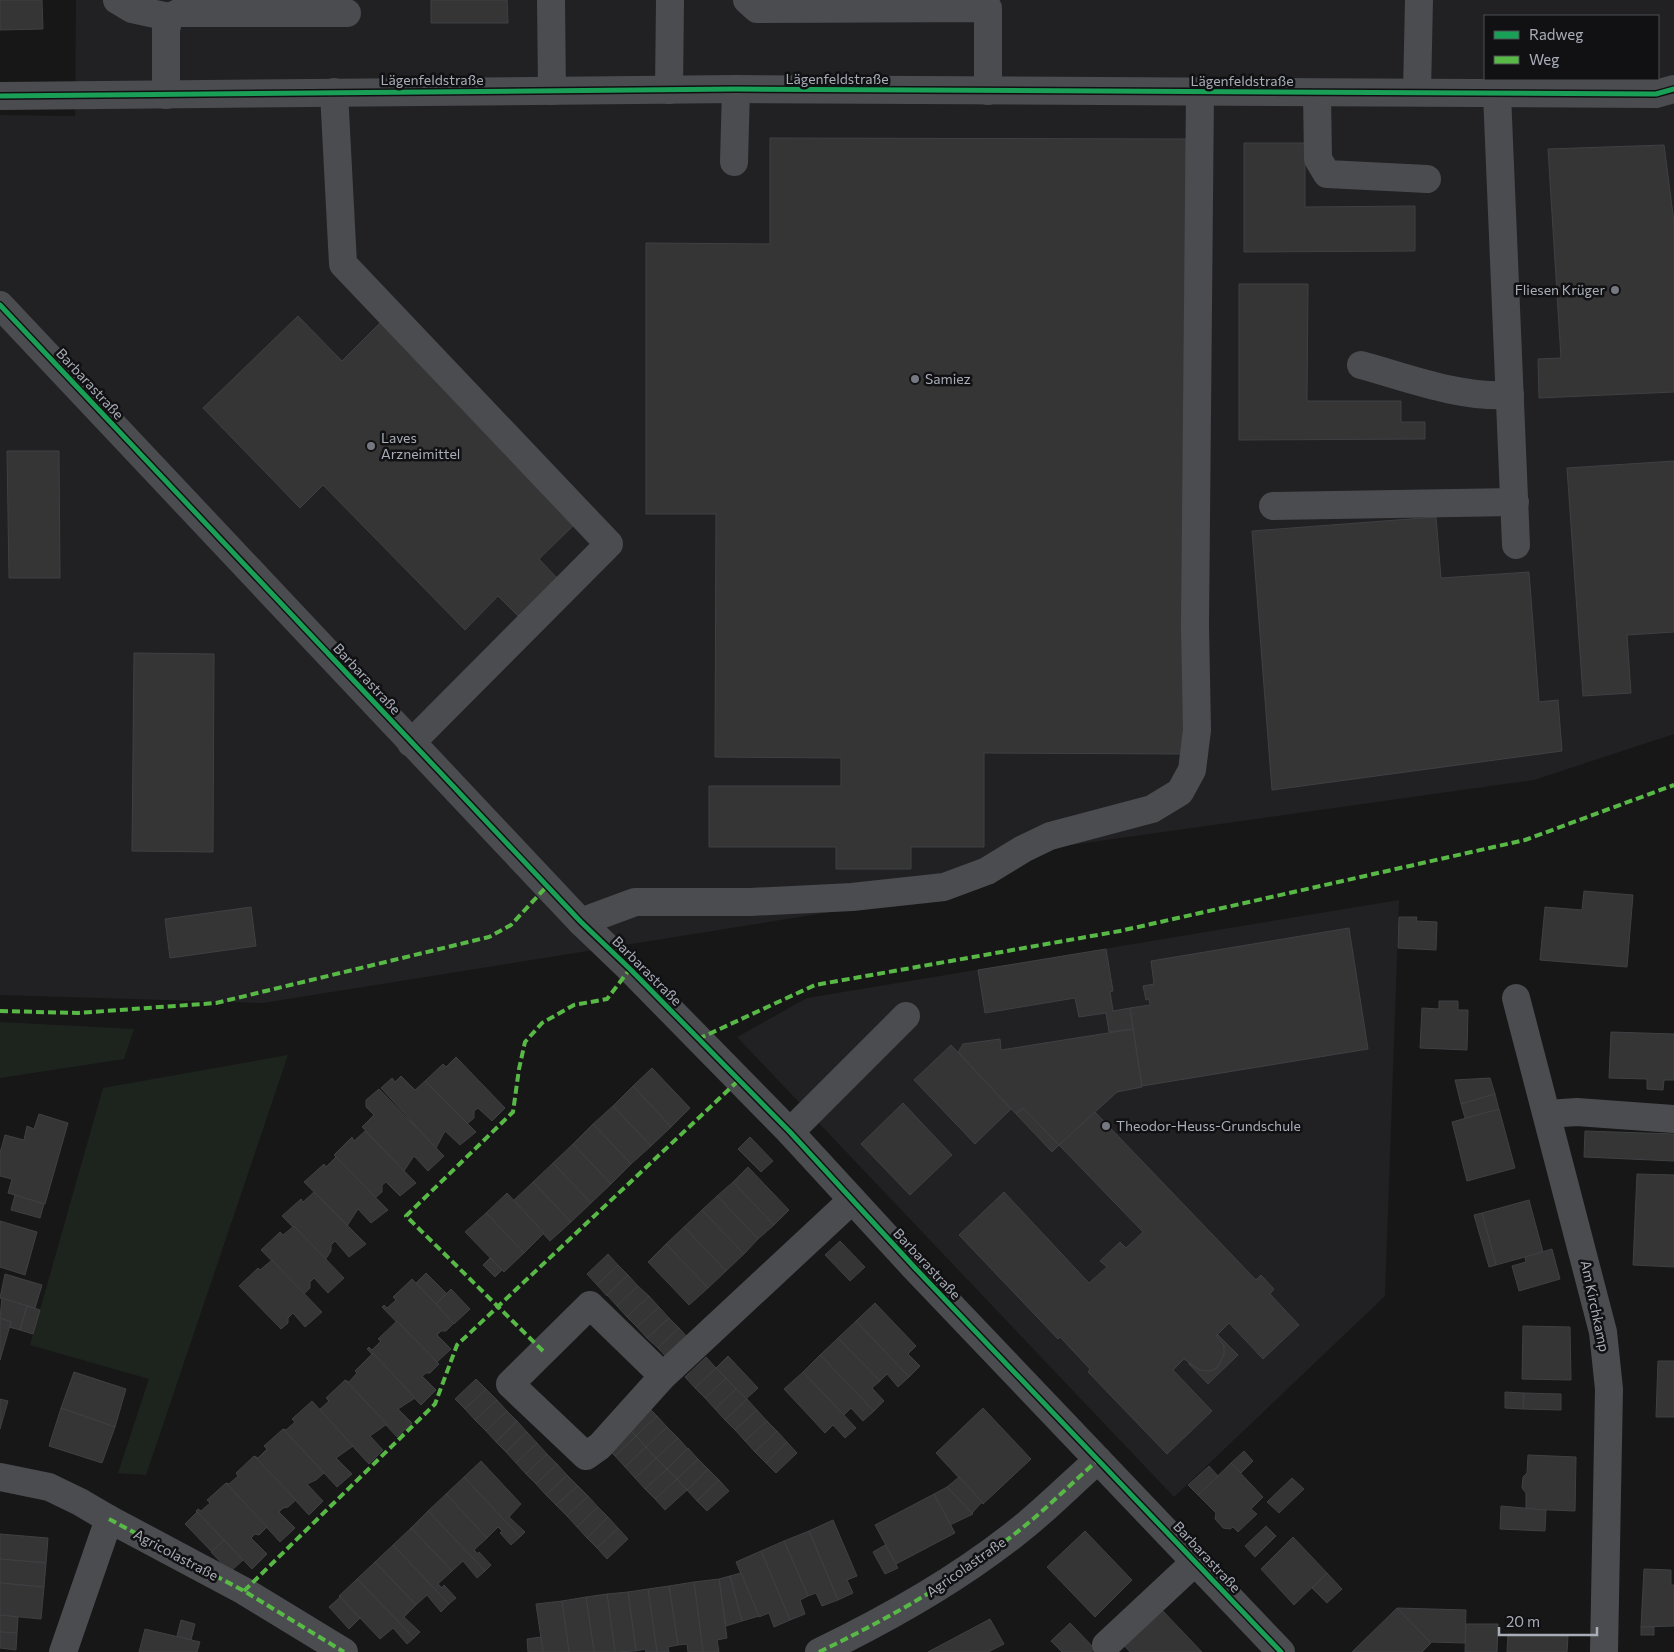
<svg xmlns="http://www.w3.org/2000/svg" width="1674" height="1652" viewBox="0 0 1674 1652" font-family="Commissioner,sans-serif">
  <rect width="100%" height="100%" fill="#171717"/>
  <g fill="#212123" fill-rule="evenodd">
    <path d="M76 0H1674V734L1534 780 1042 849 975 889 263 1003 0 995V115L75 116ZM1485 16H1658V79H1485Z"/>
    <polygon points="1399,900 1385,1296 1174,1497 737,1037 807,998"/>
  </g>
  <g fill="#1d241e">
    <polygon points="0,1022 134,1029 124,1059 0,1078"/>
    <polygon points="288,1055 146,1475 118,1473 149,1379 30,1345 103,1088"/>
  </g>
  <g fill="#353536" stroke="#3f4043">
    <polygon points="0,0 42,0 43,29 0,30"/>
    <polygon points="431,0 507,0 508,23 431,23"/>
    <polygon points="770,138 1186,139 1184,754 984,753 984,847 911,847 911,869 836,869 836,847 709,847 709,786 841,786 841,758 715,757 716,514 646,514 646,243 770,244"/>
    <polygon points="1244,143 1305,143 1305,207 1415,206 1415,251 1244,252"/>
    <polygon points="1664,145 1674,222 1674,392 1539,398 1538,359 1561,358 1548,149"/>
    <polygon points="1239,284 1308,284 1307,401 1401,401 1401,422 1425,422 1425,439 1239,440"/>
    <polygon points="298,316 342,361 381,322 576,523 539,559 557,578 518,616 498,596 465,630 323,485 300,508 203,408"/>
    <polygon points="7,451 59,451 60,578 9,578"/>
    <polygon points="1674,461 1674,632 1627,635 1631,693 1583,696 1567,468"/>
    <polygon points="1436,517 1441,578 1529,572 1539,702 1558,700 1562,751 1272,790 1252,531"/>
    <polygon points="134,653 214,654 213,852 132,851"/>
    <polygon points="1584,891 1633,895 1627,967 1540,960 1545,907 1582,910"/>
    <polygon points="251,907 256,946 170,958 165,919"/>
    <polygon points="1399,917 1417,917 1416,921 1437,922 1436,950 1398,948"/>
    <polygon points="1349,928 1368,1049 1142,1086 1130,1008 1150,1005 1149,999 1146,1000 1143,986 1154,984 1151,961"/>
    <polygon points="1106,949 1113,991 1110,992 1113,1011 1130,1008 1133,1029 1109,1032 1106,1013 1079,1017 1075,998 985,1013 978,970"/>
    <polygon points="1439,1001 1458,1001 1458,1010 1468,1010 1467,1050 1420,1048 1422,1008 1439,1009"/>
    <polygon points="1133,1029 1142,1087 1117,1092 1059,1145 1023,1108 1016,1114 958,1052 963,1044 1000,1039 1001,1050"/>
    <polygon points="1611,1032 1674,1034 1674,1080 1664,1080 1663,1090 1647,1089 1647,1079 1609,1078"/>
    <polygon points="951,1045 1011,1109 975,1144 914,1080"/>
    <polygon points="456,1057 505,1108 492,1121 478,1108 474,1111 474,1118 467,1124 425,1081 443,1064 446,1067"/>
    <polygon points="652,1068 690,1108 671,1127 633,1086"/>
    <polygon points="401,1076 415,1090 425,1081 476,1132 460,1145 445,1131 436,1148 381,1088 392,1078 395,1082"/>
    <polygon points="1490,1078 1495,1094 1461,1104 1455,1080"/>
    <polygon points="633,1086 671,1127 651,1146 613,1106"/>
    <polygon points="379,1089 444,1156 428,1171 414,1156 404,1171 362,1127 374,1115 366,1107 366,1100"/>
    <polygon points="1495,1094 1499,1110 1465,1118 1461,1104"/>
    <polygon points="903,1103 952,1155 910,1195 861,1144"/>
    <polygon points="613,1106 651,1146 631,1164 593,1124"/>
    <polygon points="1023,1108 1059,1145 1052,1152 1016,1114"/>
    <polygon points="1499,1109 1515,1168 1467,1181 1452,1122"/>
    <polygon points="1095,1112 1256,1280 1261,1275 1274,1289 1270,1294 1299,1325 1263,1359 1229,1323 1216,1336 1223,1343 1225,1350 1223,1360 1217,1368 1210,1371 1200,1370 1184,1359 1173,1370 1212,1411 1167,1454 1088,1372 1090,1369 1060,1337 1058,1339 959,1235 1004,1192 1089,1283 1107,1267 1100,1261 1120,1242 1126,1248 1143,1232 1059,1145"/>
    <polygon points="39,1114 68,1123 45,1204 8,1193 12,1179 0,1176 0,1153 5,1135 24,1140 27,1126 34,1129"/>
    <polygon points="593,1124 631,1164 611,1184 573,1144"/>
    <polygon points="365,1131 416,1183 400,1196 386,1182 382,1185 382,1192 375,1198 334,1155 352,1137 354,1141"/>
    <polygon points="1585,1131 1674,1134 1674,1161 1584,1157"/>
    <polygon points="750,1137 773,1161 761,1172 738,1149"/>
    <polygon points="573,1144 611,1184 591,1203 553,1163"/>
    <polygon points="336,1157 388,1210 371,1223 358,1209 347,1226 304,1182 324,1164 326,1167"/>
    <polygon points="553,1163 591,1203 571,1222 533,1182"/>
    <polygon points="748,1167 789,1210 774,1225 733,1182"/>
    <polygon points="1637,1174 1674,1175 1674,1267 1633,1265"/>
    <polygon points="533,1182 571,1222 550,1241 513,1201"/>
    <polygon points="733,1182 774,1225 758,1239 717,1196"/>
    <polygon points="314,1192 366,1244 349,1257 335,1241 331,1245 331,1251 325,1260 282,1216 301,1199 303,1202"/>
    <polygon points="507,1193 544,1233 524,1253 486,1213"/>
    <polygon points="15,1195 44,1204 40,1218 11,1210"/>
    <polygon points="717,1196 758,1239 744,1254 702,1210"/>
    <polygon points="1529,1200 1543,1252 1496,1265 1482,1213"/>
    <polygon points="702,1210 744,1254 726,1271 684,1227"/>
    <polygon points="486,1213 524,1253 504,1272 465,1232"/>
    <polygon points="1482,1213 1496,1265 1489,1267 1474,1215"/>
    <polygon points="0,1221 37,1232 25,1275 0,1267"/>
    <polygon points="294,1226 344,1278 328,1293 314,1278 310,1282 310,1288 304,1294 261,1250 280,1232 283,1235"/>
    <polygon points="684,1227 726,1271 708,1288 666,1244"/>
    <polygon points="840,1241 865,1267 850,1281 825,1255"/>
    <polygon points="666,1244 708,1288 689,1305 648,1262"/>
    <polygon points="1552,1249 1560,1279 1519,1291 1512,1266 1526,1262 1525,1257"/>
    <polygon points="608,1254 618,1265 597,1285 587,1274"/>
    <polygon points="490,1258 502,1270 495,1277 483,1265"/>
    <polygon points="272,1260 322,1312 305,1327 293,1313 288,1318 288,1323 281,1329 239,1286 258,1268 260,1270"/>
    <polygon points="618,1265 628,1275 607,1296 597,1285"/>
    <polygon points="426,1273 447,1294 436,1304 416,1283"/>
    <polygon points="5,1274 42,1285 35,1308 0,1298"/>
    <polygon points="628,1275 638,1286 617,1306 607,1295"/>
    <polygon points="412,1279 454,1323 446,1331 441,1331 437,1335 451,1349 436,1363 382,1307 384,1305 387,1308 396,1300 393,1297"/>
    <polygon points="638,1286 649,1296 627,1317 617,1306"/>
    <polygon points="451,1289 470,1309 454,1324 436,1304"/>
    <polygon points="649,1296 659,1307 637,1327 627,1317"/>
    <polygon points="2,1298 27,1306 20,1330 9,1327 11,1322 0,1318"/>
    <polygon points="875,1303 916,1346 908,1354 920,1366 909,1377 856,1321"/>
    <polygon points="27,1306 40,1310 33,1334 20,1330"/>
    <polygon points="659,1307 669,1318 647,1338 637,1327"/>
    <polygon points="0,1318 11,1322 0,1360"/>
    <polygon points="669,1318 679,1328 658,1348 647,1338"/>
    <polygon points="397,1321 439,1364 430,1373 426,1373 422,1376 436,1390 421,1405 367,1349 369,1347 372,1350 381,1341 378,1339"/>
    <polygon points="856,1321 909,1377 898,1387 887,1374 880,1381 838,1338"/>
    <polygon points="1523,1326 1570,1327 1571,1380 1522,1379"/>
    <polygon points="679,1328 689,1339 668,1359 658,1348"/>
    <polygon points="1218,1335 1238,1355 1208,1384 1188,1363 1200,1370 1210,1371 1217,1368 1224,1355 1224,1345 1216,1336"/>
    <polygon points="838,1338 880,1381 872,1388 884,1401 874,1411 820,1355"/>
    <polygon points="373,1353 415,1398 398,1409 412,1423 397,1437 345,1380 349,1382 357,1373 355,1371"/>
    <polygon points="820,1355 874,1411 863,1421 851,1408 844,1415 803,1372"/>
    <polygon points="728,1356 758,1388 746,1399 716,1368"/>
    <polygon points="706,1357 716,1368 695,1388 685,1377"/>
    <polygon points="1658,1361 1674,1361 1674,1417 1656,1417"/>
    <polygon points="716,1368 726,1378 705,1398 695,1388"/>
    <polygon points="74,1372 126,1389 115,1427 61,1408"/>
    <polygon points="803,1372 856,1428 845,1438 833,1425 825,1433 784,1389"/>
    <polygon points="726,1378 736,1389 715,1409 705,1398"/>
    <polygon points="476,1379 486,1389 465,1409 455,1399"/>
    <polygon points="345,1380 387,1424 370,1436 383,1450 369,1464 319,1410 329,1401 326,1398"/>
    <polygon points="486,1389 497,1400 475,1420 465,1409"/>
    <polygon points="736,1389 747,1399 725,1420 715,1409"/>
    <polygon points="1505,1392 1524,1393 1523,1409 1505,1408"/>
    <polygon points="1524,1393 1561,1394 1561,1410 1523,1409"/>
    <polygon points="0,1399 8,1401 0,1429"/>
    <polygon points="747,1399 757,1410 735,1430 725,1420"/>
    <polygon points="497,1400 507,1411 486,1431 475,1420"/>
    <polygon points="312,1401 353,1446 336,1458 352,1474 337,1487 283,1429 286,1430 295,1422 292,1419"/>
    <polygon points="647,1406 657,1416 636,1436 626,1426"/>
    <polygon points="61,1408 115,1427 102,1463 49,1446"/>
    <polygon points="983,1408 1031,1459 983,1504 936,1453"/>
    <polygon points="757,1410 767,1421 745,1441 735,1430"/>
    <polygon points="507,1411 517,1421 496,1442 486,1431"/>
    <polygon points="657,1416 667,1427 646,1447 636,1436"/>
    <polygon points="517,1421 527,1432 506,1452 496,1442"/>
    <polygon points="767,1421 777,1431 755,1452 745,1441"/>
    <polygon points="626,1426 636,1436 615,1456 605,1446"/>
    <polygon points="667,1427 678,1438 656,1458 646,1447"/>
    <polygon points="283,1429 324,1473 316,1480 307,1484 323,1501 309,1515 254,1456 258,1458 267,1449 264,1446"/>
    <polygon points="777,1431 787,1442 766,1463 755,1452"/>
    <polygon points="527,1432 537,1443 516,1463 506,1452"/>
    <polygon points="636,1436 646,1447 625,1467 615,1456"/>
    <polygon points="678,1438 688,1449 667,1469 656,1458"/>
    <polygon points="787,1442 797,1453 776,1473 766,1463"/>
    <polygon points="537,1443 547,1454 526,1474 516,1463"/>
    <polygon points="646,1447 656,1458 635,1478 625,1467"/>
    <polygon points="688,1448 698,1459 677,1479 667,1469"/>
    <polygon points="1244,1451 1253,1461 1241,1473 1231,1463"/>
    <polygon points="547,1454 557,1464 536,1484 526,1474"/>
    <polygon points="1528,1455 1576,1457 1575,1511 1526,1509 1526,1493 1522,1488 1523,1477 1527,1473"/>
    <polygon points="254,1456 296,1500 288,1507 283,1508 279,1512 295,1528 280,1542 226,1483 229,1484 238,1476 236,1473"/>
    <polygon points="656,1458 667,1469 645,1489 635,1478"/>
    <polygon points="698,1459 708,1469 687,1490 677,1479"/>
    <polygon points="481,1461 521,1504 509,1517 525,1532 520,1537 464,1477"/>
    <polygon points="1231,1463 1263,1497 1251,1509 1257,1514 1238,1532 1233,1527 1230,1529 1223,1528 1215,1519 1216,1513 1198,1495"/>
    <polygon points="557,1464 567,1475 546,1495 536,1484"/>
    <polygon points="1209,1466 1218,1476 1198,1495 1188,1485"/>
    <polygon points="667,1469 677,1479 655,1499 645,1489"/>
    <polygon points="708,1469 719,1480 697,1501 687,1490"/>
    <polygon points="567,1475 578,1486 556,1505 546,1495"/>
    <polygon points="464,1477 520,1537 511,1545 500,1533 502,1531 498,1527 487,1538 446,1494"/>
    <polygon points="959,1477 982,1502 972,1513 947,1487"/>
    <polygon points="1292,1478 1304,1489 1279,1513 1267,1502"/>
    <polygon points="677,1479 687,1490 665,1510 655,1499"/>
    <polygon points="719,1480 729,1491 707,1511 697,1501"/>
    <polygon points="226,1483 267,1527 259,1535 255,1534 251,1538 267,1554 252,1569 196,1511 198,1509 201,1511 210,1503 207,1500"/>
    <polygon points="578,1486 588,1496 567,1516 556,1505"/>
    <polygon points="947,1487 973,1514 950,1525 934,1494"/>
    <polygon points="446,1494 487,1538 474,1550 478,1554 479,1552 491,1565 485,1571 428,1511"/>
    <polygon points="934,1494 955,1533 896,1564 875,1525"/>
    <polygon points="588,1496 598,1507 577,1527 567,1516"/>
    <polygon points="1501,1506 1546,1510 1545,1531 1500,1529"/>
    <polygon points="598,1507 608,1517 587,1538 577,1527"/>
    <polygon points="428,1511 485,1571 477,1578 463,1561 452,1571 411,1528"/>
    <polygon points="197,1512 224,1540 212,1552 185,1524"/>
    <polygon points="608,1517 618,1528 597,1548 587,1538"/>
    <polygon points="833,1520 857,1576 847,1580 853,1593 838,1600 809,1531"/>
    <polygon points="1266,1526 1276,1536 1255,1557 1245,1546"/>
    <polygon points="411,1528 452,1571 438,1584 442,1588 444,1585 456,1598 449,1604 393,1545"/>
    <polygon points="618,1528 628,1539 607,1559 597,1548"/>
    <polygon points="809,1531 838,1600 822,1606 816,1593 808,1596 784,1541"/>
    <polygon points="1085,1531 1132,1580 1095,1617 1047,1567"/>
    <polygon points="0,1534 48,1538 46,1563 0,1559"/>
    <polygon points="1293,1537 1327,1573 1294,1605 1261,1569"/>
    <polygon points="224,1540 243,1560 230,1572 211,1552"/>
    <polygon points="784,1541 808,1596 800,1600 805,1614 790,1620 761,1551"/>
    <polygon points="393,1545 449,1604 441,1612 427,1595 416,1605 375,1562"/>
    <polygon points="885,1545 898,1568 885,1574 873,1552"/>
    <polygon points="761,1551 790,1620 774,1627 769,1613 759,1617 736,1562"/>
    <polygon points="0,1559 46,1563 44,1587 0,1583"/>
    <polygon points="375,1562 416,1605 404,1617 420,1632 414,1638 357,1579"/>
    <polygon points="1644,1569 1671,1570 1671,1585 1674,1585 1674,1626 1641,1627"/>
    <polygon points="741,1573 759,1616 742,1621 730,1576"/>
    <polygon points="1327,1573 1342,1589 1327,1603 1312,1588"/>
    <polygon points="730,1576 742,1621 726,1626 719,1579"/>
    <polygon points="357,1579 414,1638 407,1644 393,1628 380,1639 339,1596"/>
    <polygon points="719,1579 727,1638 717,1640 719,1652 703,1652 694,1582"/>
    <polygon points="694,1582 703,1652 688,1652 687,1644 678,1645 669,1586"/>
    <polygon points="0,1583 44,1587 41,1619 0,1615"/>
    <polygon points="669,1586 678,1645 668,1647 669,1652 657,1652 648,1589"/>
    <polygon points="648,1589 657,1652 646,1652 645,1649 636,1651 628,1592"/>
    <polygon points="628,1592 636,1651 615,1652 607,1594"/>
    <polygon points="607,1594 615,1652 594,1652 586,1597"/>
    <polygon points="340,1597 360,1618 349,1629 329,1607"/>
    <polygon points="586,1597 594,1652 569,1652 562,1601"/>
    <polygon points="562,1601 569,1652 543,1652 536,1604"/>
    <polygon points="1160,1608 1202,1652 1130,1652 1122,1643"/>
    <polygon points="1397,1608 1431,1643 1422,1652 1352,1652"/>
    <polygon points="1397,1608 1466,1610 1465,1643 1430,1642"/>
    <polygon points="0,1615 18,1617 17,1633 0,1632"/>
    <polygon points="990,1619 1004,1644 988,1652 928,1652"/>
    <polygon points="181,1620 195,1624 191,1640 177,1636"/>
    <polygon points="1070,1623 1095,1649 1091,1652 1062,1652 1051,1641"/>
    <polygon points="1466,1624 1498,1624 1497,1652 1465,1652"/>
    <rect x="1641" y="1627" width="13" height="8"/>
    <polygon points="145,1629 200,1642 197,1652 139,1652"/>
    <polygon points="0,1632 17,1633 16,1650 0,1648"/>
    <polygon points="1508,1634 1568,1636 1567,1652 1507,1652"/>
    <polygon points="541,1637 543,1652 528,1652 527,1639"/>
  </g>
  <g fill="none" stroke-linecap="round" stroke-linejoin="round">
    <g stroke="#4b4c50" stroke-width="28">
      <polyline points="117,0 132,9 169,17"/>
      <polyline points="551,0 552,91"/>
      <polyline points="747,0 757,9 988,8 988,91"/>
      <polyline points="669,90 670,0"/>
      <polyline points="334,92 343,264 609,544 411,743"/>
      <polyline points="1417,92 1419,0"/>
      <polyline points="1317,93 1318,159 1327,174 1427,179"/>
      <polyline points="1497,94 1516,545"/>
      <polyline points="166,95 166,30 169,17 178,13 347,13"/>
      <polyline points="0,96 736,89 1656,94 1674,89"/>
      <polyline points="734,162 736,89"/>
      <polyline points="0,305 581,922 630,969 790,1132 915,1268 1281,1652"/>
      <path d="M1361 365C1409 378 1459 398 1510 395"/>
      <polyline points="1273,506 1515,502"/>
      <polyline points="581,922 635,902 750,902 852,897 944,887 987,871 1023,849 1050,836 1152,809 1180,792 1192,770 1197,730 1195,625 1200,92"/>
      <polyline points="1516,998 1603,1332 1609,1389 1604,1652"/>
      <polyline points="1547,1114 1577,1112 1674,1119"/>
      <polyline points="790,1132 906,1016"/>
      <polyline points="663,1376 590,1305 510,1384 586,1456 600,1446 663,1376 852,1200"/>
      <polyline points="0,1477 49,1487 80,1502 109,1519 244,1591 344,1652"/>
      <polyline points="1106,1645 1196,1561"/>
      <polyline points="63,1652 109,1519"/>
      <path d="M819 1652C892 1617 964 1576 1027 1524 1051 1504 1074 1481 1098 1460"/>
    </g>
    <g stroke="#58b947" stroke-width="4" stroke-dasharray="8 4" stroke-linecap="butt">
      <polyline points="0,1011 78,1013 216,1003 489,937 511,925 548,885"/>
      <polyline points="698,1039 815,985 1120,931 1525,840 1674,785"/>
      <polyline points="543,1351 406,1216 513,1112 519,1069 525,1042 542,1023 574,1005 607,999 630,969"/>
      <polyline points="109,1519 244,1591 344,1652"/>
      <polyline points="244,1591 435,1404 457,1345 739,1080"/>
      <path d="M819 1652C892 1617 964 1576 1027 1524 1051 1504 1074 1481 1098 1460"/>
    </g>
    <g stroke="#111113" stroke-width="8">
      <g id="cycleway">
        <polyline points="0,96 736,89 1656,94 1674,89"/>
        <polyline points="0,305 581,922 630,969 790,1132 915,1268 1281,1652"/>
      </g>
    </g>
    <use href="#cycleway" stroke="#1a9f57" stroke-width="5"/>
  </g>
  <g fill="#757880" stroke="#111113" stroke-width="2">
    <circle cx="1615" cy="290" r="5"/>
    <circle cx="915" cy="379" r="5"/>
    <circle cx="371" cy="446" r="5"/>
    <circle cx="1106" cy="1126" r="5"/>
  </g>
  <g text-anchor="middle" stroke-width="5" stroke-linejoin="round" paint-order="stroke">
    <g font-size="14" fill="#a8adb8" stroke="#111113">
      <text x="837" y="84">Lägenfeldstraße</text>
      <text x="432" y="85">Lägenfeldstraße</text>
      <text x="1242" y="86">Lägenfeldstraße</text>
      <text transform="translate(90 384) rotate(47)" y="5">Barbarastraße</text>
      <text transform="translate(367 679) rotate(47)" y="5">Barbarastraße</text>
      <text transform="translate(647 971) rotate(45)" y="5">Barbarastraße</text>
      <text transform="translate(927 1264) rotate(47)" y="5">Barbarastraße</text>
      <text transform="translate(1595 1306) rotate(78)" y="5">Am Kirchkamp</text>
      <text transform="translate(176 1555) rotate(28)" y="5">Agricolastraße</text>
      <text transform="translate(1207 1557) rotate(47)" y="5">Barbarastraße</text>
      <text transform="translate(966 1567) rotate(-35)" y="5">Agricolastraße</text>
    </g>
    <g font-size="14" fill="#a8adb8" stroke="#111113" text-anchor="start">
      <text x="1605" y="295" text-anchor="end">Fliesen Krüger</text>
      <text x="925" y="384">Samiez</text>
      <text x="381" y="443">Laves<tspan x="381" dy="16">Arzneimittel</tspan></text>
      <text x="1116" y="1131">Theodor-Heuss-Grundschule</text>
    </g>
  </g>
  <rect x="1484" y="15" width="175" height="65" fill="#111113" stroke="#4d4f55"/>
  <rect x="1494" y="31" width="25" height="8" fill="#1a9f57" stroke="#4d4f55"/>
  <text x="1529" y="40" font-size="15" fill="#a8adb8">Radweg</text>
  <rect x="1494" y="56" width="25" height="8" fill="#58b947" stroke="#4d4f55"/>
  <text x="1529" y="65" font-size="15" fill="#a8adb8">Weg</text>
  <path d="M1499 1627v8h98v-8" fill="none" stroke="#a8adb8" stroke-width="2.5"/>
  <text x="1506" y="1627" font-size="15" fill="#a8adb8" stroke="#111113" stroke-width="4" paint-order="stroke">20 m</text>
</svg>
